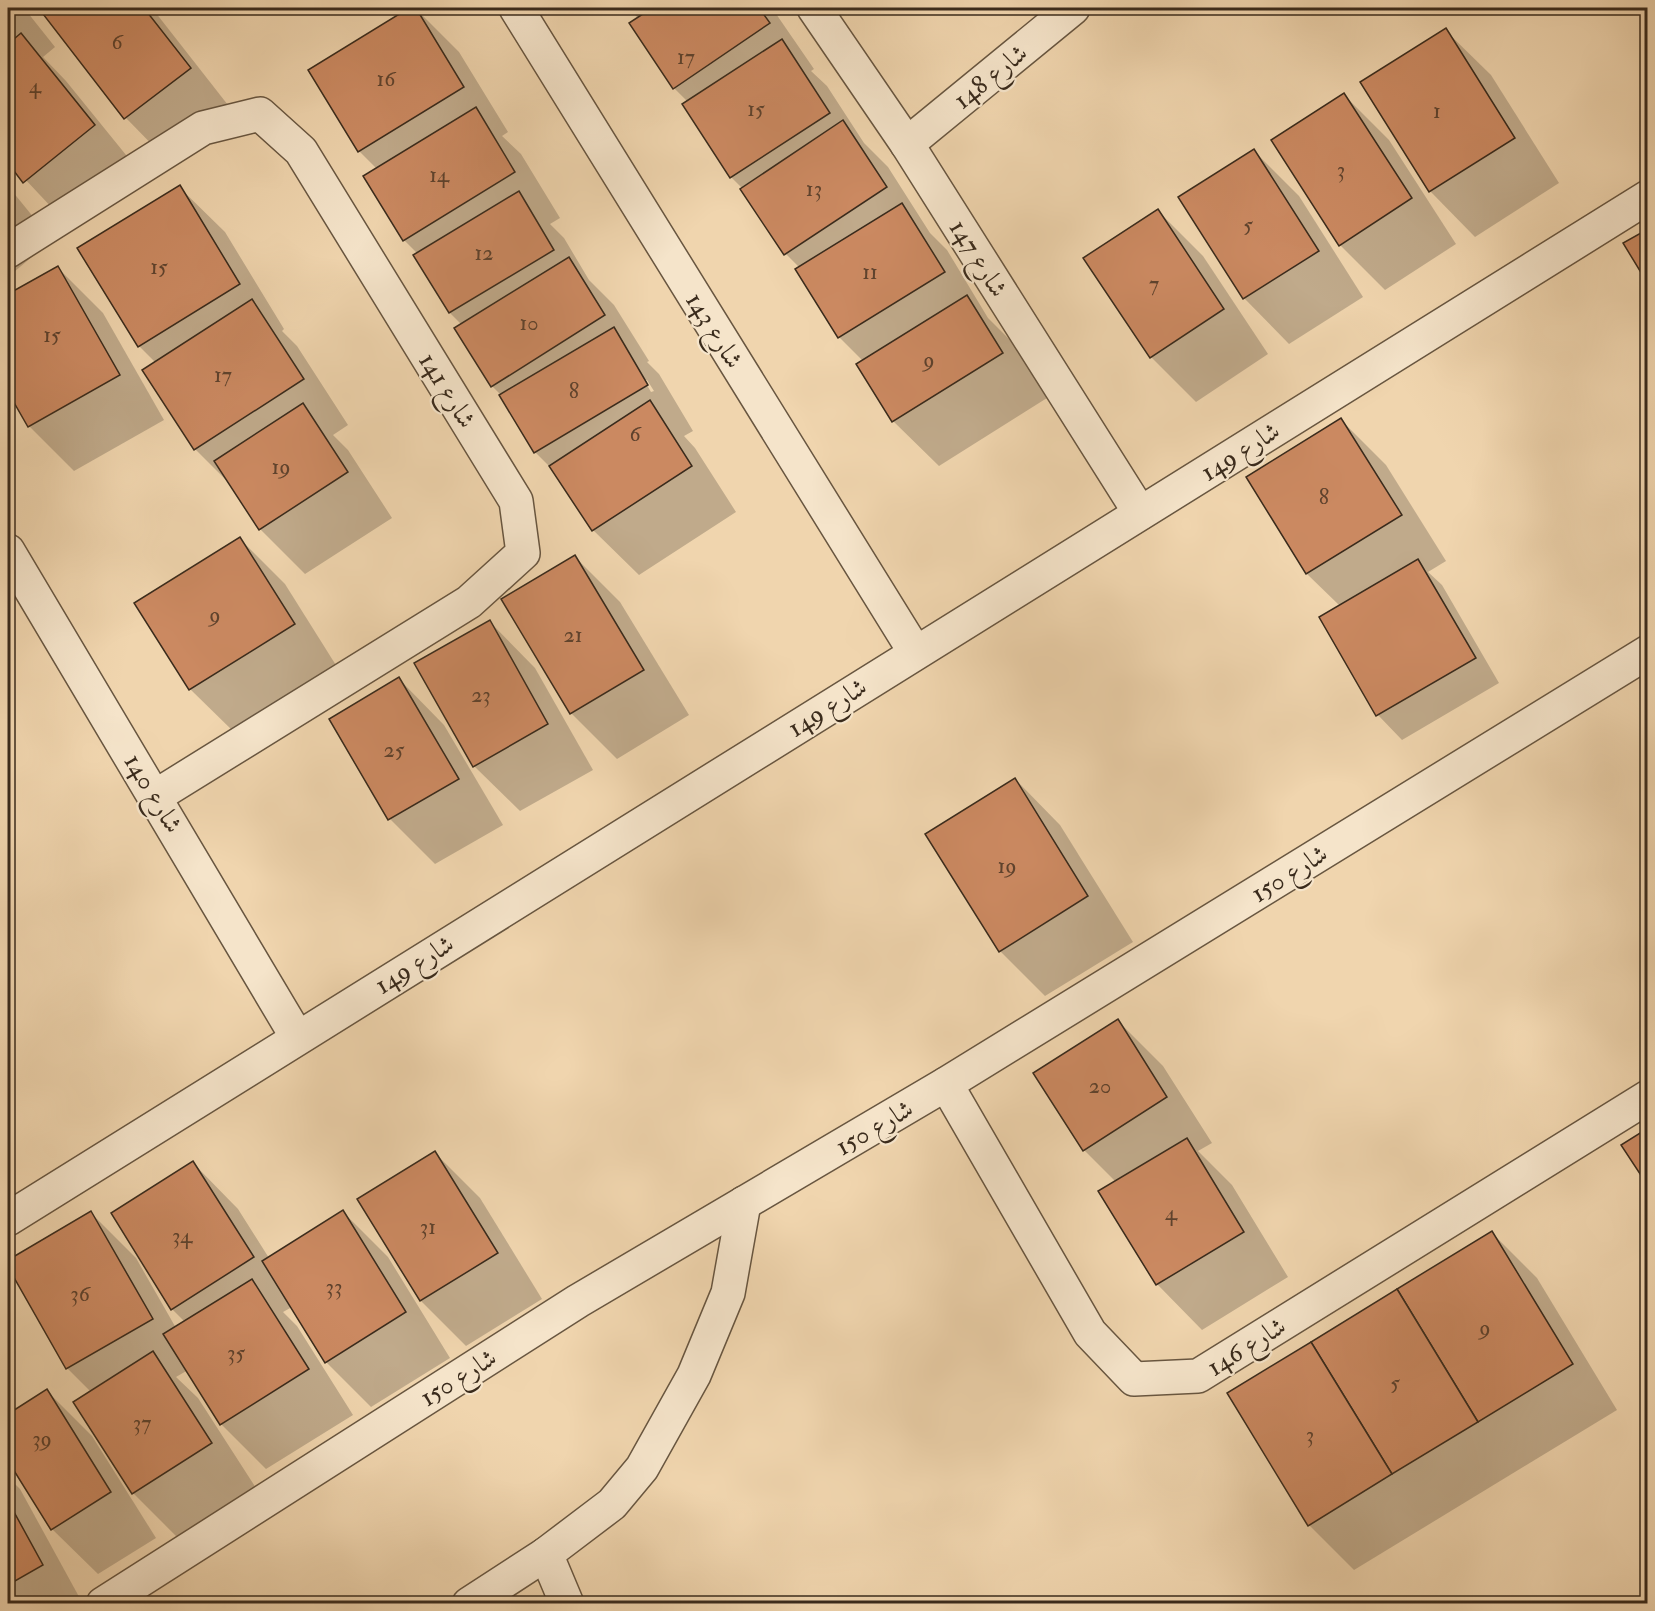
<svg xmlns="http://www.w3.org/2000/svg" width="1655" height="1611" viewBox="0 0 1655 1611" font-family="'IM FELL Double Pica',Amiri,serif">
  <rect width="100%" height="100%" fill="#f0d5ae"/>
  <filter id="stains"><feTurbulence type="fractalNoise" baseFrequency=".00333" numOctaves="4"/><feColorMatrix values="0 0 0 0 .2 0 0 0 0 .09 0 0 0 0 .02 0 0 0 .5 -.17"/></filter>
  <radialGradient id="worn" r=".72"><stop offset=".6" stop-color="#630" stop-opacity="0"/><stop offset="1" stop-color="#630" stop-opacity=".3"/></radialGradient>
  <g fill="#0003" fill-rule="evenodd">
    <polygon points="8,8 24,8 55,47 43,57 66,81 139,171 70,227 8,161"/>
    <polygon points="53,8 152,8 235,114 171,164 126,118 45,14"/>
    <path d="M412 8H415L459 52 508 132 502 136 521 154 560 218 550 224 564 238 589 280 614 305 649 361 647 362 659 374 693 431 684 436 695 448 736 512 639 575 593 530 556 473 535 452 501 395 492 386 462 325 450 313 415 255 418 254 404 240 377 169 359 151 310 71ZM644 380H647L654 391 651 392Z"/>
    <polygon points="628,8 772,8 814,69 811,71 827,86 864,143 888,167 930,233 947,250 988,318 1012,342 1047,398 939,466 893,421 858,365 864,362 839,337 800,268 786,254 743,189 731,177 688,102 674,88 638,18"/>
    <polygon points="1445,30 1491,75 1559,183 1475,237 1430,191"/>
    <polygon points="1344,95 1389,140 1456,244 1385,290 1340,245"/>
    <polygon points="1254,151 1299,196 1363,297 1289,344 1244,298 1180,198"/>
    <polygon points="8,186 52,240 8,277"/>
    <polygon points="179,187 225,232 284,329 282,331 297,346 348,425 333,435 348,450 392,518 305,574 260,529 232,486 195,449 156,363 139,346"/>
    <polygon points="1158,211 1203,256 1268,354 1196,402 1151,357"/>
    <polygon points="58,268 103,313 164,420 74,471 29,426 8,389 8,296"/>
    <polygon points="1341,420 1386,465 1446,561 1428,572 1442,585 1499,683 1402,740 1378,715 1321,617 1340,606 1307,574 1248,477"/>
    <polygon points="240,539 285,584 339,670 236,734 190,689"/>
    <polygon points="575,557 620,602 689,715 617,759 571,713 503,599"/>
    <polygon points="490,622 535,668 593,770 520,811 474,766"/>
    <polygon points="399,679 444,725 503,825 435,864 390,819"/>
    <polygon points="1015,779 1060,825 1133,942 1045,996 1000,951"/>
    <polygon points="1118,1021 1163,1066 1212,1143 1198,1151 1232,1185 1288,1277 1202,1330 1157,1284 1100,1192 1116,1182 1084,1150"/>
    <polygon points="435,1153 480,1198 542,1299 466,1346 421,1301 359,1200"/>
    <polygon points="193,1163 238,1209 269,1258 343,1212 388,1257 450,1358 371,1407 326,1362 292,1307 283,1312 297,1326 353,1415 266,1469 221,1424 188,1370 176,1377 198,1398 256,1488 178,1538 133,1493 91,1392 67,1368 8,1261 91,1213 136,1258 176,1328 185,1322 172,1309"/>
    <polygon points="1492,1233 1537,1278 1617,1410 1354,1570 1309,1525"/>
    <polygon points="47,1391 92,1436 156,1538 98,1574 52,1529 8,1459 8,1415"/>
    <polygon points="8,1477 20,1489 83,1604 8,1604"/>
  </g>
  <g fill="#cb8961" stroke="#3a2b1c" stroke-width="1.5">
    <polygon points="51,8 144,8 191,68 124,119 43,14"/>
    <polygon points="409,8 416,8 464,87 358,152 308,70"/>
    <polygon points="652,8 759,8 770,23 673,89 629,23"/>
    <polygon points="1446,28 1515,138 1429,192 1360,82"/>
    <polygon points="21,33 95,125 23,183 8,163 8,44"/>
    <polygon points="782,39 830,113 730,178 682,104"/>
    <polygon points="1344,93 1412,198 1339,246 1271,140"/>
    <polygon points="476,107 515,172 403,241 363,176"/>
    <polygon points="843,120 887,187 784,255 740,189"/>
    <polygon points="1254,149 1319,251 1243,299 1178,197"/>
    <polygon points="180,185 240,284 138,347 77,248"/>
    <polygon points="519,191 554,250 449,313 413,255"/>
    <polygon points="902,203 945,272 838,338 795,269"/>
    <polygon points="1158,209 1224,309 1150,358 1083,258"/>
    <polygon points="1648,229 1648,284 1623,243"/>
    <polygon points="569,257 605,315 491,387 454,328"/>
    <polygon points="58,266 120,375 28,427 8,392 8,294"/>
    <polygon points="967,295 1003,353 892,422 856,364"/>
    <polygon points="252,299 304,379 194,450 142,370"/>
    <polygon points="614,327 648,385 534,453 499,395"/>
    <polygon points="650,400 692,466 592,531 549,466"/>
    <polygon points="303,403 348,472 259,530 214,461"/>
    <polygon points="1341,418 1402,515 1306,574 1246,477"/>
    <polygon points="240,537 295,624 189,690 134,603"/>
    <polygon points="575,555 644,670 570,714 501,599"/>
    <polygon points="1418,559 1476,658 1376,716 1319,617"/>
    <polygon points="490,620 548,724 473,767 414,663"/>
    <polygon points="399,677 459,779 388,820 329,719"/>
    <polygon points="1015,778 1088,896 999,952 925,834"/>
    <polygon points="1118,1019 1167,1097 1083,1151 1033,1073"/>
    <polygon points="1648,1128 1648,1186 1621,1145"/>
    <polygon points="1187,1138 1244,1232 1156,1285 1098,1191"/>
    <polygon points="435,1151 498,1253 420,1301 357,1199"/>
    <polygon points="193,1161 254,1257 171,1310 111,1213"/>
    <polygon points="343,1210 406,1312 325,1363 262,1261"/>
    <polygon points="91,1211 153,1319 66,1369 8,1267 8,1260"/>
    <polygon points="1492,1231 1573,1364 1478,1422 1397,1289"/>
    <polygon points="252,1279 309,1369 220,1425 163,1334"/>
    <polygon points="1397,1289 1478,1422 1392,1474 1311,1342"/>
    <polygon points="1311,1342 1392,1474 1308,1526 1227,1393"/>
    <polygon points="153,1351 212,1443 132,1494 73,1402"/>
    <polygon points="47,1389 111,1492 51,1530 8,1461 8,1414"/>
    <polygon points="8,1501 43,1565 8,1585"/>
  </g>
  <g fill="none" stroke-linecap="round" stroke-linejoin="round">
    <g stroke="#685640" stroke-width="36">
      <g id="minor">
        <polyline points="516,8 915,652"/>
        <polyline points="814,8 907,144 1140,513"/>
        <polyline points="907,144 1073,8"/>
        <polyline points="8,251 203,128 260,114 301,151 516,501 523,553 469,602 156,796"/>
        <polyline points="8,551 297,1037"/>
        <polyline points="946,1084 1090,1333 1134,1379 1198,1376 1648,1097"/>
        <polyline points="8,1219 1648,197"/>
        <polyline points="103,1604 578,1301 946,1084 1648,652"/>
        <polyline points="469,1604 546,1554"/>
        <polyline points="567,1604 546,1554 612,1504 642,1468 694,1375 728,1293 744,1203"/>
      </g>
    </g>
    <use href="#minor" stroke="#f5e4ca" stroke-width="33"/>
  </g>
  <g text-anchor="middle" stroke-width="4.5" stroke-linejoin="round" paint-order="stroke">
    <g font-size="22" fill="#5e422d">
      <text x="117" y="49">6</text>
      <text x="686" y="64">17</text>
      <text x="386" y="86">16</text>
      <text x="35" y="93">4</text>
      <text x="756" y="116">15</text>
      <text x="1437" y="118">1</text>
      <text x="1341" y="177">3</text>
      <text x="439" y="182">14</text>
      <text x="814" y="196">13</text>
      <text x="1248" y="232">5</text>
      <text x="484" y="260">12</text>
      <text x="159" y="274">15</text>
      <text x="870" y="279">11</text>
      <text x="1154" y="291">7</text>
      <text x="529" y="330">10</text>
      <text x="52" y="342">15</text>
      <text x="929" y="367">9</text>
      <text x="223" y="382">17</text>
      <text x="574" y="398">8</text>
      <text x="635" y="441">6</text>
      <text x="281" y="474">19</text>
      <text x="1324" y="504">8</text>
      <text x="215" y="622">9</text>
      <text x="573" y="642">21</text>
      <text x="481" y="702">23</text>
      <text x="394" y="757">25</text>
      <text x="1007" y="873">19</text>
      <text x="1100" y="1093">20</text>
      <text x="1171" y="1220">4</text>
      <text x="428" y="1234">31</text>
      <text x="182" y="1243">34</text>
      <text x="334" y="1294">33</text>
      <text x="80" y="1301">36</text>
      <text x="1485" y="1335">9</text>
      <text x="236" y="1360">35</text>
      <text x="1395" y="1390">5</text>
      <text x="142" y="1430">37</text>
      <text x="1310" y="1442">3</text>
      <text x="42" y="1446">39</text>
    </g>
    <g font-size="26" fill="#3a2b1c" stroke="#f5e4ca">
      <text transform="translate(990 76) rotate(-39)" y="9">شارع 148</text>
      <text transform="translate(979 258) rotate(58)" y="9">شارع 147</text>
      <text transform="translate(715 330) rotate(58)" y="9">شارع 143</text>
      <text transform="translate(448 390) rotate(58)" y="9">شارع 141</text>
      <text transform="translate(1240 451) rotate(-32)" y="9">شارع 149</text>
      <text transform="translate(827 707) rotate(-32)" y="9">شارع 149</text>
      <text transform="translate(154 793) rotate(59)" y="9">شارع 140</text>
      <text transform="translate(1289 873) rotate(-32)" y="9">شارع 150</text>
      <text transform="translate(414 964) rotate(-32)" y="9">شارع 149</text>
      <text transform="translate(874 1127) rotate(-30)" y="9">شارع 150</text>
      <text transform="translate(1246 1346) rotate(-32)" y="9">شارع 146</text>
      <text transform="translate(458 1377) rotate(-32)" y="9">شارع 150</text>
    </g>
  </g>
  <rect width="1655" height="1611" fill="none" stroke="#f0d5ae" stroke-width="30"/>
  <rect x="9" y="9" width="1637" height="1593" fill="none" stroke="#3a2b1c" stroke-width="3"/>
  <rect x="15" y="15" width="1625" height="1581" fill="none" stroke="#3a2b1c" stroke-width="1.5"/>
  <rect width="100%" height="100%" filter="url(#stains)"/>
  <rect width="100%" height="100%" fill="url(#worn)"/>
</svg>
